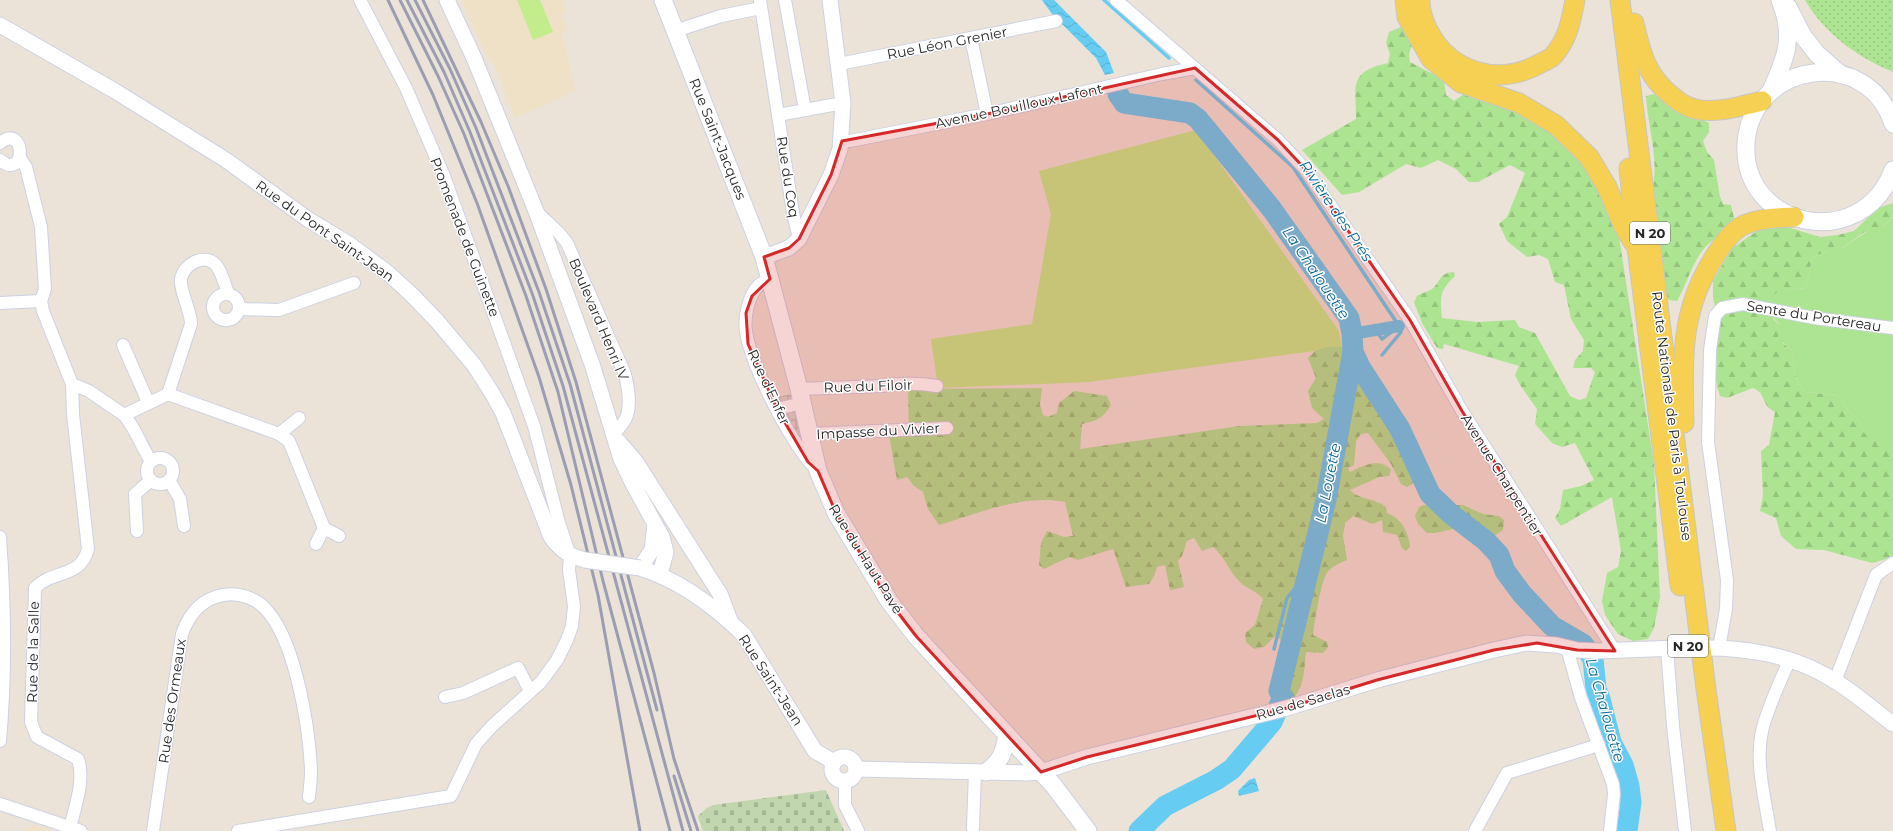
<svg xmlns="http://www.w3.org/2000/svg" width="1893" height="831" viewBox="0 0 1893 831" font-family="Montserrat,sans-serif">
  <defs>
    <pattern id="forest-firs" width="22" height="20" patternUnits="userSpaceOnUse"><rect width="22" height="20" fill="#ade491"/><path d="M5 1l3.5 6h-7zM16 11l3.5 6h-7z" fill="#95c47d"/></pattern>
    <pattern id="cemetery-stones" width="16" height="16" patternUnits="userSpaceOnUse"><rect width="16" height="16" fill="#c1d5ae"/><path d="M2 7V4a2 2 0 0 1 4 0v3zM10 15v-3a2 2 0 0 1 4 0v3z" fill="#a6b796"/></pattern>
    <pattern id="park-dots" width="8" height="8" patternUnits="userSpaceOnUse"><rect width="8" height="8" fill="#ade491"/><path d="M2 2h.1M6 6h.1" fill="none" stroke="#95c47d" stroke-width="1.8" stroke-linecap="round"/></pattern>
    <pattern id="plaza-grid" width="8" height="8" patternUnits="userSpaceOnUse"><rect width="8" height="8" fill="#dbd6cf"/><path d="M0 4h8M4 0v8" fill="none" stroke="#bcb8b2"/></pattern>
    <pattern id="water-waves" width="16" height="10" patternUnits="userSpaceOnUse"><rect width="16" height="10" fill="#66ccf2"/><path d="M0 5q4-4 8 0t8 0" fill="none" stroke="#58afd0"/></pattern>
  </defs>
  <rect width="100%" height="100%" fill="#ebe3d8"/>
  <g fill="#eee1c6">
    <polygon points="461,0 562,0 566,12 561,15 568,30 562,33 576,91 515,118 495,66 485,52"/>
    <polygon points="34,825 51,831 22,831"/>
    <polygon points="344,829 366,829 367,831 325,831"/>
  </g>
  <g fill="url(#forest-firs)">
    <path d="M1408 24 1414 39 1409 54 1410 62 1444 80 1446 95 1454 101 1464 94 1491 90 1578 149 1616 217 1654 464 1660 597 1654 628 1648 639 1633 641 1618 634 1605 615 1602 601 1607 573 1618 567 1621 551 1612 497 1561 526 1555 518 1560 509 1563 490 1581 486 1594 480 1575 443 1562 447 1552 443 1535 424 1537 409 1520 385 1515 375 1519 366 1444 344 1443 349 1437 348 1422 323 1414 302 1417 296C1421 293 1428 292 1432 289 1442 281 1438 273 1454 272L1455 276C1439 291 1440 297 1442 318L1477 322 1515 320 1519 327 1535 333 1570 396 1579 400 1586 398 1595 372 1591 368H1573L1575 360 1583 351 1584 340 1571 319 1564 285 1555 282 1548 259 1539 255 1527 257 1507 241 1499 224 1507 217 1525 173 1510 165 1478 182H1469L1456 169 1438 160 1421 168 1406 164 1359 192 1342 195 1302 150 1356 119C1356 85 1348 72 1388 63L1390 54 1386 43 1389 32Z"/>
    <path d="M1654 94 1709 123V132L1703 141 1707 152 1714 160 1720 197 1723 204 1731 205 1735 222C1723 233 1704 244 1697 259 1689 273 1685 287 1677 301L1669 300 1666 296 1651 191C1661 165 1647 124 1646 96Z"/>
    <path d="M1893 203V217L1886 224 1878 230 1865 232 1837 251H1828L1813 257 1805 288 1786 290 1773 319 1780 325 1783 343 1793 352C1792 367 1795 381 1805 392L1838 395 1846 408 1860 422 1863 432 1893 437V557L1872 563 1824 550 1796 549 1781 536 1776 518 1760 511 1763 496 1761 451 1769 445 1775 412C1772 410 1768 408 1767 406 1762 398 1763 392 1753 388L1727 398 1720 396 1717 387 1713 360 1718 321 1713 297V281L1732 248 1766 225 1784 226 1820 237 1837 235 1854 231 1878 208Z"/>
    <path d="M1326 347H1342L1363 386 1386 399 1407 420 1408 429 1392 436 1400 446 1406 457 1425 468V476L1407 487 1401 484 1391 464 1368 433 1361 434 1356 441 1354 465 1348 468 1350 472C1363 466 1379 457 1391 470L1389 476 1379 477 1350 490C1359 500 1375 498 1386 507L1387 513C1401 518 1409 532 1410 547L1406 551 1402 548 1397 535 1383 532 1382 520 1373 524 1353 516 1345 523 1343 536 1347 560C1339 563 1331 567 1326 574 1321 584 1314 623 1313 635L1327 642 1328 647 1323 653 1306 652C1304 669 1305 689 1290 701L1282 699C1282 680 1292 647 1276 635L1264 647 1254 649 1246 642 1245 633 1255 625 1263 599C1257 591 1247 589 1240 582 1229 572 1226 558 1213 547L1202 551 1194 538 1187 541C1183 550 1186 552 1178 561L1184 587 1170 590 1165 565 1157 567 1154 576 1149 584 1126 587 1113 549 1078 560 1069 557 1044 569 1039 565 1041 543 1047 531 1064 537 1073 536 1065 502C1022 494 980 513 939 525L928 509 923 492 914 486 907 477 897 480 889 435 909 432 908 389 1042 388 1040 405 1043 415 1048 417 1057 413 1059 403 1074 391 1107 396 1111 405C1103 418 1097 421 1082 424L1080 449 1240 426 1317 423 1324 419 1312 408 1308 391 1316 378 1308 358 1316 350Z"/>
    <polygon points="1424,505 1463,505 1483,514 1499,516 1504,520 1503,530 1494,536 1481,530 1462,527 1435,533 1427,533 1418,524 1415,516 1419,507"/>
  </g>
  <polygon fill="url(#cemetery-stones)" points="826,790 844,831 703,831 698,816 707,808 713,805"/>
  <path fill="url(#park-dots)" d="M1805 0H1893V72C1857 57 1825 34 1805 0Z"/>
  <path fill="#ade491" d="M1893 217V437L1870 438 1863 432 1860 422 1846 408 1838 395 1805 392C1795 381 1792 367 1793 352L1778 337 1780 325 1768 312 1774 294 1786 290 1805 288 1813 257 1828 251H1837L1871 229C1881 230 1887 224 1893 217Z"/>
  <g fill="#c3ec8c">
    <polygon points="517,0 540,0 553,32 533,40"/>
    <polygon points="1196,130 1339,331 1342,347 1326,347 1314,351 1089,382 938,388 931,339 1032,324 1051,214 1039,171"/>
  </g>
  <polygon fill="url(#plaza-grid)" points="791,394 800,394 818,471 772,398"/>
  <g fill="url(#water-waves)">
    <polygon points="1042,0 1054,0 1106,52 1114,73 1105,75 1096,58 1052,14"/>
    <polygon points="1255,778 1259,791 1239,796 1238,791 1249,780"/>
  </g>
  <g fill="none" stroke-linecap="round" stroke-linejoin="round">
    <g stroke="#66ccf2" stroke-width="3.5">
      <polyline points="1104,0 1169,58"/>
      <polyline points="1196,80 1293,167 1399,326 1401,332 1382,355"/>
      <polyline points="1352,334 1375,329 1382,339 1399,326"/>
      <polyline points="1274,649 1287,598 1295,588 1307,580"/>
    </g>
    <polyline stroke="#66ccf2" stroke-width="12" points="1352,334 1399,326"/>
    <g stroke="#66ccf2" stroke-width="21">
      <polyline points="1118,94 1124,103 1190,113 1198,119 1271,208 1349,318 1352,334 1353,352 1360,367 1400,429 1430,494 1452,515 1486,541 1499,555 1505,571 1522,594 1552,626 1583,644 1593,659 1596,689 1600,699 1611,742 1623,765 1629,786 1631,802 1627,831"/>
      <polyline points="1139,831 1165,806 1216,780 1232,769 1272,722 1283,697 1279,691 1326,500 1353,352"/>
    </g>
    <polyline stroke="#c4bdb5" stroke-width="15" stroke-dasharray="15 8" stroke-linecap="butt" points="1678,648 1708,648"/>
    <g stroke="#cdd1e1" stroke-width="14">
      <g id="minor">
        <polyline points="760,0 778,115 805,110 785,0"/>
        <polyline points="1116,0 1278,140 1306,170 1410,320 1462,411 1615,651"/>
        <polyline points="675,31 721,16 761,8"/>
        <polyline points="971,38 987,114"/>
        <polyline points="839,64 1056,21"/>
        <polyline points="805,110 843,103"/>
        <polyline points="778,115 793,213 799,239"/>
        <polyline points="842,141 850,141 987,114 1162,74 1195,68"/>
        <path d="M0 143C26 122 27 182 0 160"/>
        <polyline points="20,158 26,167 41,227 45,289 41,301"/>
        <path d="M537 212 559 233 567 243 625 374C628 387 632 407 625 420 622 425 617 430 613 435"/>
        <path d="M770 279C766 281 761 283 759 285 748 296 744 317 746 331 750 364 794 450 818 471"/>
        <circle cx="226" cy="307" r="13"/>
        <polyline points="41,301 43,311 72,384 89,391 124,415 168,394"/>
        <polyline points="0,303 41,301"/>
        <polyline points="239,309 279,310 354,283"/>
        <polyline points="123,345 148,402"/>
        <path d="M799 389 882 386C900 383 919 383 937 386"/>
        <polyline points="168,394 279,434 289,441 324,528"/>
        <path d="M168 394 191 324C191 310 179 290 181 279 183 265 204 252 216 265 222 272 225 285 228 293"/>
        <polyline points="777,409 802,403"/>
        <path d="M124 415C136 429 141 446 151 461"/>
        <polyline points="279,434 299,418"/>
        <polyline points="809,434 947,428"/>
        <circle cx="160" cy="471" r="13"/>
        <polyline points="169,480 180,499 184,526"/>
        <polyline points="137,531 135,494 151,480"/>
        <path d="M0 537C5 605 6 673 0 741"/>
        <polyline points="316,544 324,528 339,536"/>
        <polyline points="1567,648 1581,698 1613,784 1614,794 1610,831"/>
        <polyline points="1719,648 1726,609 1727,580 1708,442 1710,350 1715,316 1722,308 1743,304 1814,318 1893,328"/>
        <polyline points="1667,649 1673,726 1685,831"/>
        <polyline points="1835,681 1876,575 1893,563"/>
        <polyline points="445,697 463,693 518,668 530,691"/>
        <polyline points="845,781 845,805 858,831"/>
        <polyline points="0,804 81,831"/>
        <path d="M70 828C75 806 85 781 78 759L37 737 31 722 35 588C53 569 80 579 88 549L73 414 72 384"/>
        <polyline points="973,828 975,771"/>
        <path d="M153 831 182 634C189 614 201 599 223 595 240 592 259 599 269 613 296 646 309 727 311 770 311 779 310 788 309 797"/>
        <polyline points="238,831 451,796 476,744 492,726 541,682 557,660 567,640 572,626 574,606 569,570 570,556 559,523 534,426 444,176 406,88 360,0"/>
        <polyline points="1475,831 1507,773 1599,745"/>
        <path d="M1770 831C1765 799 1755 763 1762 731 1768 706 1780 682 1790 659"/>
      </g>
    </g>
    <g stroke="#cdd1e1" stroke-width="17">
      <g id="tertiary">
        <polyline points="447,0 474,58 536,211 592,364 621,459 633,484 662,537 666,552 660,574"/>
        <path d="M0 25 115 91 226 160 309 220 349 244 388 273 413 296 437 321 474 365 492 393 503 413 551 537C561 551 570 556 585 560"/>
        <polyline points="764,257 789,248 799,239 831,175 840,149 843,103 830,0"/>
        <polyline points="619,442 636,462 720,594 731,623"/>
        <path d="M655 525 652 550 640 568C680 580 714 606 744 635L815 751 834 762"/>
        <path d="M1708 648C1745 648 1788 655 1821 673 1847 686 1870 707 1893 724"/>
        <circle cx="844" cy="769" r="12"/>
        <polyline points="856,769 1027,773 1041,772 1087,757 1287,708 1377,680 1494,650 1526,643 1556,645 1577,650 1597,651 1678,648"/>
      </g>
    </g>
    <g stroke="#cdd1e1" stroke-width="19">
      <g id="secondary">
        <polyline points="663,0 764,257 799,389 818,471 836,513 889,601 916,636 1054,786 1088,831"/>
        <polyline points="1788,7 1803,36 1817,54 1840,74"/>
        <path d="M1771 91C1786 57 1795 37 1780 0"/>
        <path d="M1893 124C1868 45 1752 61 1746 143 1741 229 1862 254 1893 170"/>
        <path d="M986 772C1001 762 1004 752 1007 735"/>
      </g>
    </g>
    <g stroke="#c7c7c7" stroke-width="21">
      <g id="primary">
        <polyline points="1405,0 1407,17 1431,59 1461,83 1519,103 1556,125 1589,157 1607,187 1623,225 1633,242"/>
        <path d="M1420 0C1420 11 1424 23 1429 32 1450 72 1497 86 1537 65 1542 62 1549 60 1553 56 1568 39 1571 21 1575 0"/>
        <polyline points="1620,0 1706,689 1726,831"/>
        <path d="M1634 23C1641 54 1647 77 1673 97 1679 102 1687 107 1695 109 1716 114 1741 106 1762 101"/>
        <polyline points="1629,168 1637,248 1680,586"/>
        <path d="M1684 423C1683 360 1679 312 1715 256 1722 245 1731 231 1744 225 1760 218 1777 218 1794 217"/>
      </g>
    </g>
    <use href="#minor" stroke="#fff" stroke-width="12"/>
    <use href="#tertiary" stroke="#fff" stroke-width="15"/>
    <use href="#secondary" stroke="#fff" stroke-width="17"/>
    <use href="#primary" stroke="#f5d053" stroke-width="19"/>
    <g stroke="#9b9eb3" stroke-width="3">
      <polyline points="388,0 433,95 477,203 539,377 571,485 598,595 640,831"/>
      <polyline points="400,0 438,76 464,134 526,296 558,392 603,581 670,831"/>
      <polyline points="407,0 444,72 470,132 532,293 563,386 683,831"/>
      <polyline points="415,0 450,69 476,128 539,292 570,384 657,710"/>
      <polyline points="423,0 481,122 508,186 546,289 576,382 654,673 674,759 698,831"/>
      <polyline points="674,776 691,831"/>
    </g>
    <g stroke="#cdd1e1" stroke-width="17" stroke-linecap="butt">
      <polyline id="tertiary-bridge" points="585,560 640,568"/>
    </g>
    <use href="#tertiary-bridge" stroke="#fff" stroke-width="15"/>
  </g>
  <path fill="#d62828" fill-opacity="0.2" stroke="#d62828" stroke-width="3" stroke-linejoin="round" d="M1195 68 1278 140 1306 170 1410 320 1462 411 1615 651 1577 650 1537 643 1494 650 1377 680 1287 708 1087 757 1041 772 916 636 889 601 836 513 818 471 808 462 777 409 748 344 746 313 752 296 770 279 764 257 789 248 799 239 831 175 842 141 987 114Z"/>
  <g text-anchor="middle" stroke-width="3" stroke-linejoin="round" paint-order="stroke">
    <g fill="#fff" stroke="#686868" stroke-width="1">
      <rect x="1630" y="222" width="40" height="22" rx="3"/>
      <rect x="1668" y="635" width="40" height="22" rx="3"/>
    </g>
    <g font-size="13" font-weight="bold" fill="#272727">
      <text x="1650" y="238">N 20</text>
      <text x="1688" y="651">N 20</text>
    </g>
    <g font-size="14" fill="#272727" stroke="#fff">
      <text transform="translate(947 43) rotate(-11)" y="5">Rue Léon Grenier</text>
      <text transform="translate(1019 106) rotate(-12)" y="5">Avenue Bouilloux Lafont</text>
      <text transform="translate(718 139) rotate(68)" y="5">Rue Saint-Jacques</text>
      <text transform="translate(788 177) rotate(81)" y="5">Rue du Coq</text>
      <text transform="translate(325 231) rotate(35)" y="5">Rue du Pont Saint-Jean</text>
      <text transform="translate(465 237) rotate(69)" y="5">Promenade de Guinette</text>
      <text transform="translate(1814 316) rotate(9)" y="5">Sente du Portereau</text>
      <text transform="translate(599 319) rotate(67)" y="5">Boulevard Henri IV</text>
      <text transform="translate(868 386) rotate(-2)" y="5">Rue du Filoir</text>
      <text transform="translate(769 387) rotate(65)" y="5">Rue d'Enfer</text>
      <text transform="translate(1672 416) rotate(83)" y="5">Route Nationale de Paris à Toulouse</text>
      <text transform="translate(878 431) rotate(-3)" y="5">Impasse du Vivier</text>
      <text transform="translate(1502 475) rotate(58)" y="5">Avenue Charpentier</text>
      <text transform="translate(866 559) rotate(58)" y="5">Rue du Haut Pavé</text>
      <text transform="translate(33 652) rotate(-89)" y="5">Rue de la Salle</text>
      <text transform="translate(771 680) rotate(57)" y="5">Rue Saint-Jean</text>
      <text transform="translate(172 701) rotate(-82)" y="5">Rue des Ormeaux</text>
      <text transform="translate(1303 702) rotate(-16)" y="5">Rue de Saclas</text>
    </g>
    <g font-size="15" font-style="italic" fill="#09679a" stroke="#fff">
      <text transform="translate(1336 211) rotate(56)" y="5">Rivière des Prés</text>
      <text transform="translate(1316 273) rotate(56)" y="5">La Chalouette</text>
      <text transform="translate(1328 483) rotate(-79)" y="5">La Louette</text>
      <text transform="translate(1605 710) rotate(74)" y="5">La Chalouette</text>
    </g>
  </g>
</svg>
